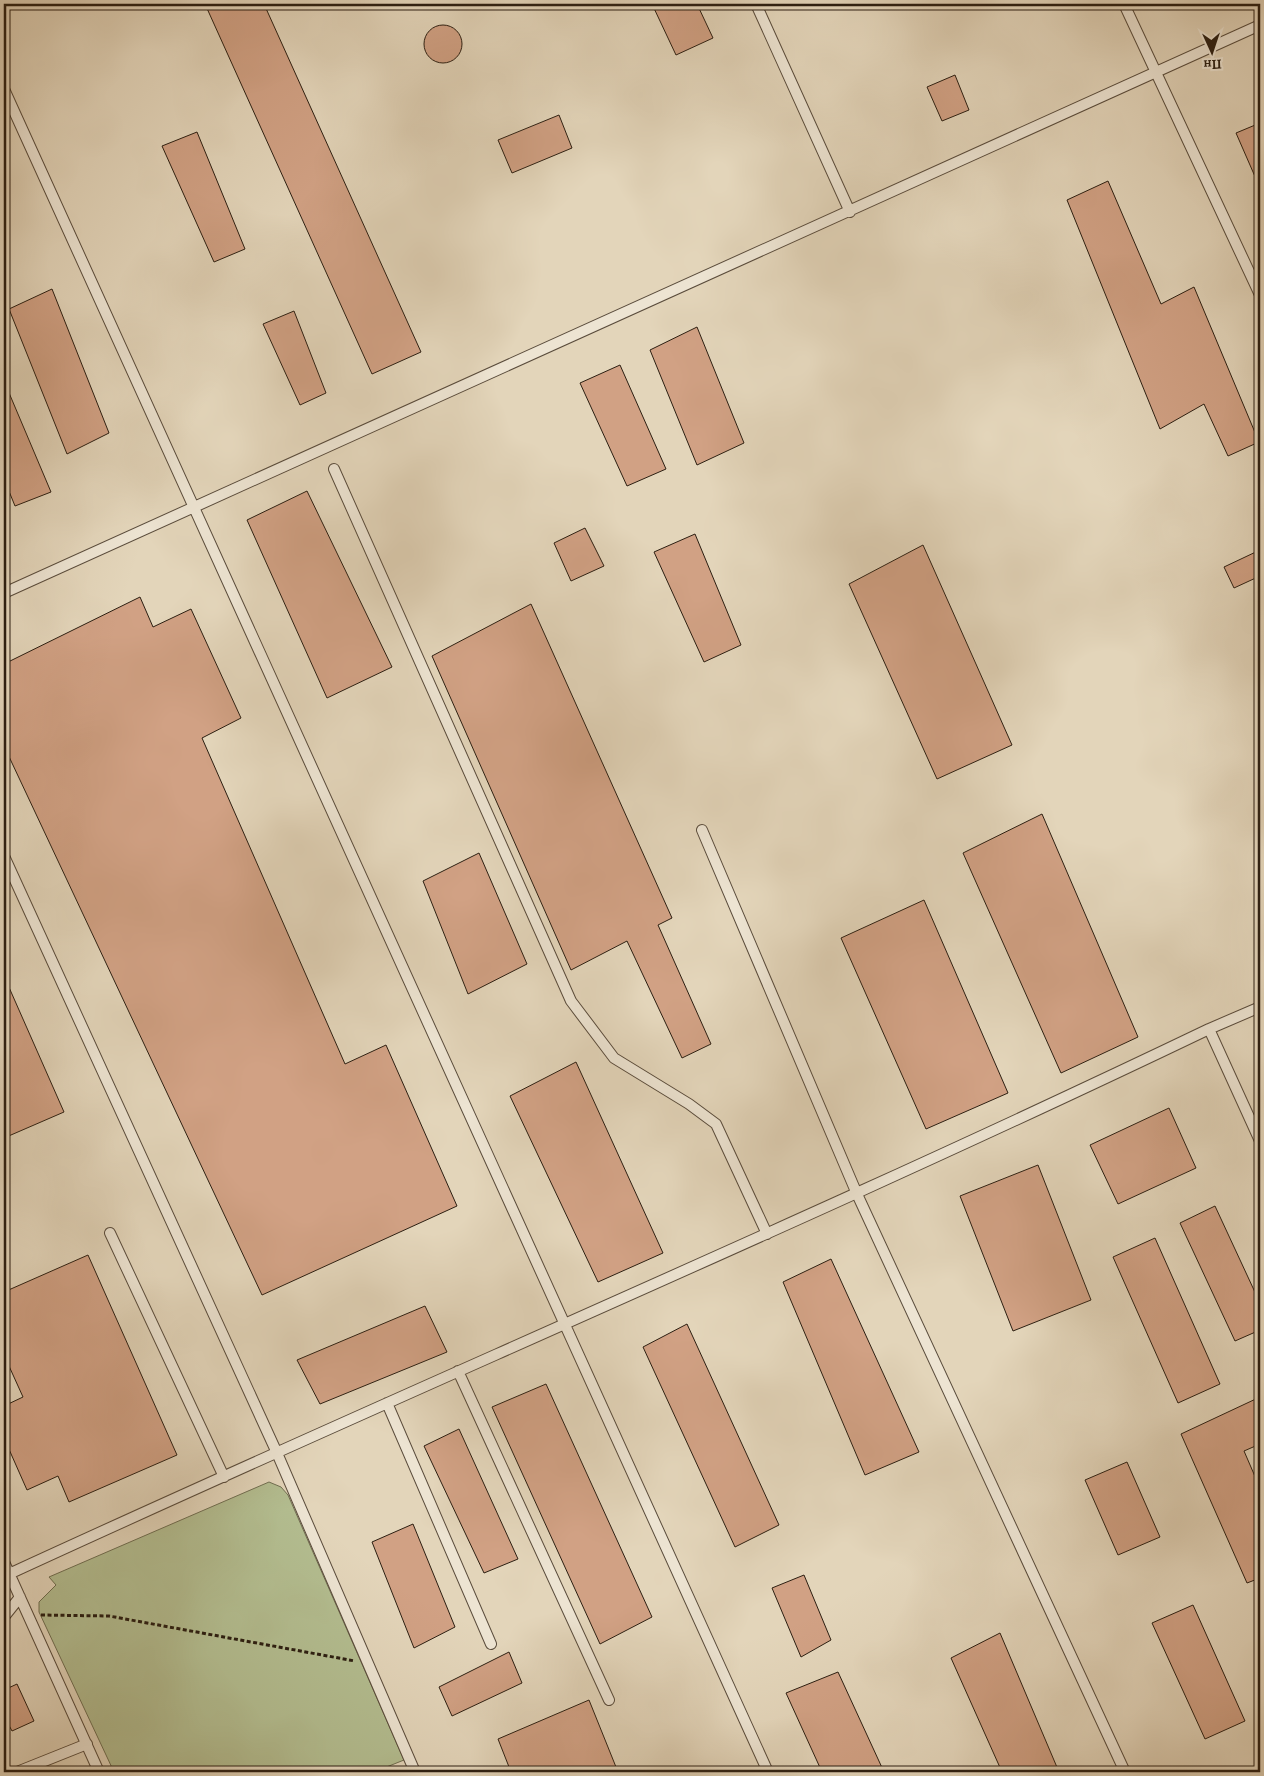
<svg xmlns="http://www.w3.org/2000/svg" width="1264" height="1776" font-family="Alegreya,serif">
<rect width="100%" height="100%" fill="#e3d5ba"/>
<filter id="stains"><feTurbulence type="fractalNoise" baseFrequency=".004" numOctaves="4"/><feColorMatrix values="0 0 0 0 .2 0 0 0 0 .09 0 0 0 0 .02 0 0 0 .5 -.17"/></filter>
<radialGradient id="worn" r=".72"><stop offset=".6" stop-color="#630" stop-opacity="0"/><stop offset="1" stop-color="#630" stop-opacity=".3"/></radialGradient>
<path fill="#b3bd90" stroke="#706e51" d="M269,1482L281,1487L288,1495L404,1760L374,1772H114L39,1612V1602L56,1585L49,1577Z"/>
<path fill="#d1a184" stroke="#2c1f12" d="M205,4H264L421,352L372,374Z
M652,4H697L713,38L676,55Z
M424 44a19 19 0 1 1 38 0a19 19 0 1 1-38 0Z
M955,75L969,110L942,121L927,87Z
M559,115L572,148L512,173L498,140Z
M1260,123V188L1236,133Z
M197,132L245,249L214,262L162,146Z
M1108,181L1161,304L1194,287L1259,442L1228,456L1204,404L1160,429L1067,200Z
M52,289L109,433L67,454L9,309Z
M294,311L326,393L300,405L263,324Z
M697,327L744,443L697,465L650,350Z
M620,365L666,469L627,486L580,383Z
M4,381L51,492L15,506L4,479Z
M307,491L392,667L327,698L247,520Z
M585,528L604,566L571,581L554,543Z
M695,534L741,645L704,662L654,552Z
M923,545L1012,745L937,779L849,584Z
M1260,550V576L1234,588L1224,567Z
M140,597L153,627L191,609L241,718L202,738L345,1064L386,1045L457,1206L262,1295L4,746V664Z
M531,604L672,918L658,925L711,1044L682,1058L627,941L571,970L432,656Z
M1042,814L1138,1037L1061,1073L963,853Z
M479,853L527,964L468,994L423,881Z
M924,900L1008,1093L926,1129L841,938Z
M4,976L64,1112L4,1138Z
M576,1062L663,1253L598,1282L510,1096Z
M1169,1108L1196,1168L1118,1204L1090,1145Z
M1038,1165L1091,1300L1013,1331L960,1196Z
M1215,1206L1260,1303V1330L1235,1341L1180,1223Z
M1155,1238L1220,1384L1178,1403L1113,1257Z
M88,1255L177,1455L69,1502L58,1476L27,1490L4,1438V1406L23,1397L4,1355V1292Z
M831,1259L919,1452L865,1475L783,1282Z
M425,1306L447,1352L320,1404L297,1360Z
M687,1324L779,1525L735,1547L643,1347Z
M546,1384L652,1617L600,1644L492,1407Z
M1260,1397V1444L1244,1451L1260,1488V1578L1247,1583L1181,1434Z
M459,1429L518,1559L484,1573L424,1446Z
M1127,1462L1160,1537L1118,1555L1085,1480Z
M413,1524L455,1627L414,1648L372,1542Z
M804,1575L831,1640L801,1657L772,1588Z
M1193,1605L1245,1721L1205,1739L1152,1623Z
M1000,1633L1059,1772H1002L951,1658Z
M509,1652L522,1683L452,1716L439,1687Z
M838,1672L884,1772H822L786,1693Z
M17,1684L34,1721L12,1731L4,1716V1690Z
M589,1700L618,1772H511L498,1739Z"/>
<g fill="none" stroke-linecap="round" stroke-linejoin="round">
<defs>
<path id="lane" d="M756,4L850,212
M1124,4L1260,295
M4,89L768,1772
M334,469L571,1001L614,1058L689,1104L716,1124L767,1234
M4,593L1260,25
M702,830L857,1194L1125,1772
M4,856L277,1453L415,1772
M1209,1029L1260,1007
M110,1233L224,1477
M458,1371L609,1700
M387,1403L491,1644
M4,1562L99,1772
M9,1574C408,1390 813,1219 1209,1029L1260,1141
M4,1617L20,1597
M17,1772L87,1744"/>
</defs>
<use href="#lane" stroke="#5a4c3c" stroke-width="12"/>
<path stroke="#2c1f12" stroke-width="3" stroke-dasharray="4 2.5" stroke-linecap="butt" d="M41,1615L109,1616L355,1661"/>
<use href="#lane" stroke="#ede4d2" stroke-width="10"/>
</g>
<rect width="1264" height="1776" fill="none" stroke="#e3d5ba" stroke-width="20"/>
<rect x="5" y="5" width="1254" height="1766" fill="none" stroke="#2c1f12" stroke-width="2.5"/>
<rect x="10" y="10" width="1244" height="1756" fill="none" stroke="#2c1f12"/>
<g transform="translate(1212 52) rotate(177)" stroke="#ede4d2" stroke-width="4" paint-order="stroke">
<path d="M0-4L9 19L0 12L-9 19Z" fill="#2c1f12"/>
<text y="-8" font-size="14" font-weight="bold" text-anchor="middle" fill="#2c1f12">Пн</text>
</g>
<rect width="100%" height="100%" filter="url(#stains)"/>
<rect width="100%" height="100%" fill="url(#worn)"/>
</svg>
